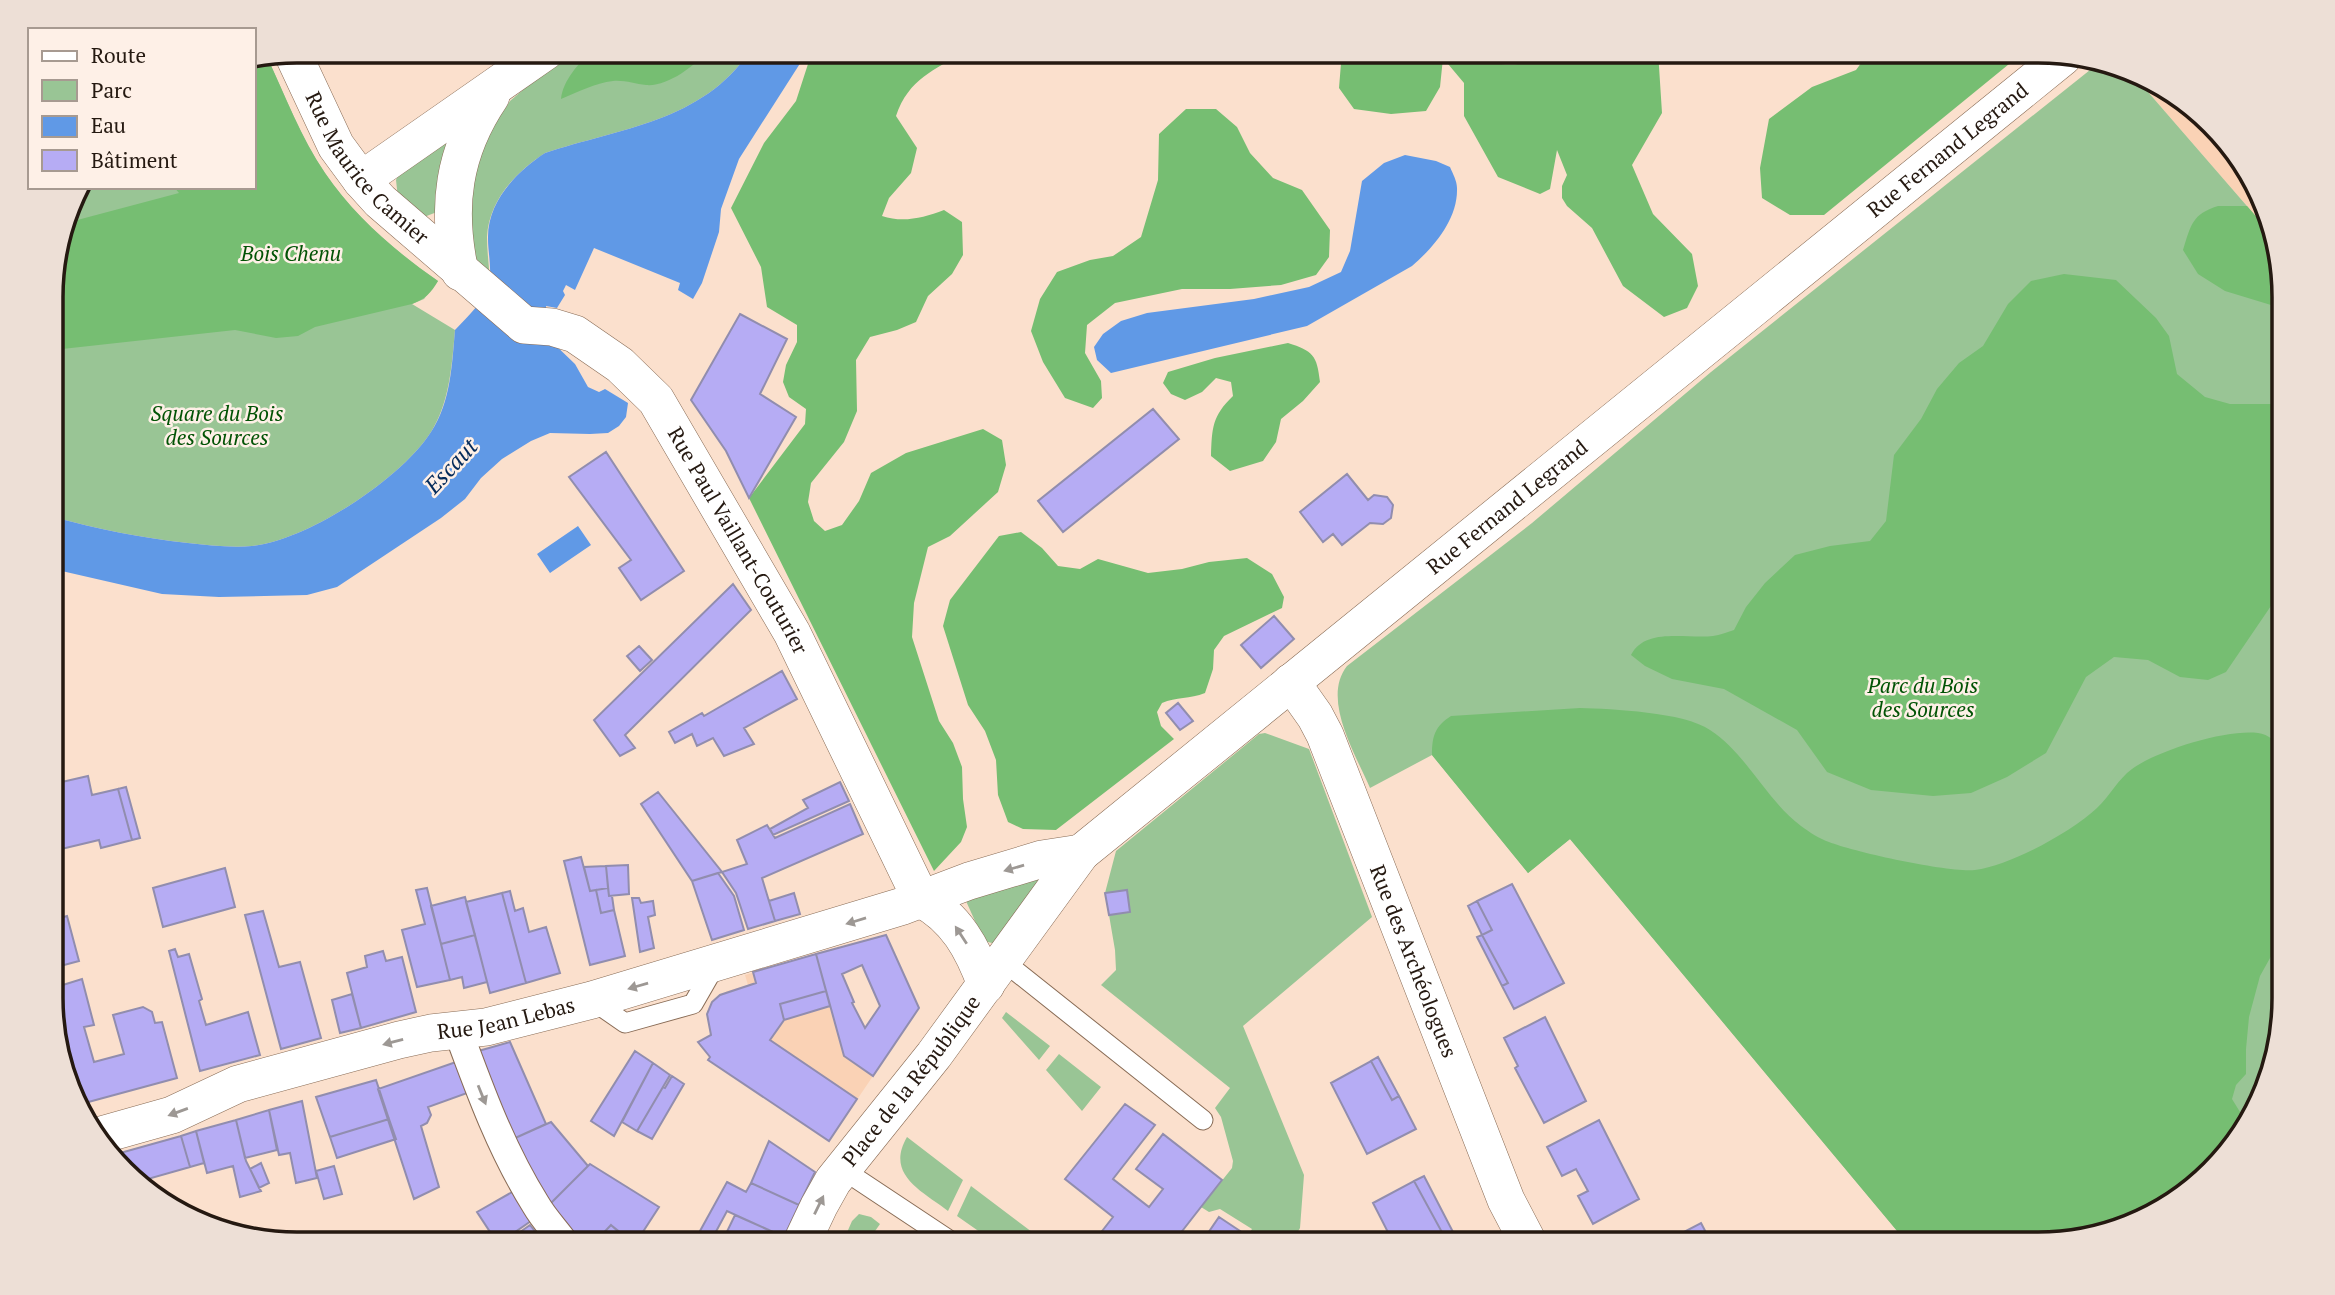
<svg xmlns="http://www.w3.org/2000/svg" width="2335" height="1295" font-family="'PT Serif',serif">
<rect width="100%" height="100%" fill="#fbe0cd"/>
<path fill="#fad2b5" d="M2135,77L2161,84L2243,160L2266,228Z
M816,954L844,1056L873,1076L829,1141L708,1060L710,1057L698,1042L711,1035L707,1014L712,1002L727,991L748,985L745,975Z"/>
<path fill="#99c595" d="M573,51H750C702,122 620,128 545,153C516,172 489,200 487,237C487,251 489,266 490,281L472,254L468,241L477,151L510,101L545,71Z
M267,57C285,95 301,138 325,173C354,216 396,252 438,281L424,299L412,304L455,330C452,363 450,402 431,432C401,479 308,540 252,546C231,548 208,545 188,543C142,538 98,529 53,517V265L77,187H254V59Z
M2095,66L2135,77L2266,228L2284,280V1014L2251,1121L2175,1203L2054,1244H1908L1570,839L1528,873L1432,755L1370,788C1356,755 1321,699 1347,666L1532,523L1711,372Z
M450,133L437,212L424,217L398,198L396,180L399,173Z
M1265,733L1309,749L1372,917L1243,1026L1304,1175L1300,1228L1291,1244H1242L1252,1229L1220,1209L1209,1212L1201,1207L1232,1168L1233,1161L1221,1117L1215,1108L1230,1088L1101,985L1116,970L1115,950L1109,915L1130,911L1127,890L1105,893L1116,851L1259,734Z
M1047,868L996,944L984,941L966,901Z
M1006,1012L1050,1046L1039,1060L1002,1018Z
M1059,1054L1101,1087L1082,1111L1046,1070Z
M907,1137L963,1180L948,1211C922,1191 885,1175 907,1137Z
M971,1186L1048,1244H997L957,1216Z
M859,1214L871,1217L880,1224L866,1244H842L852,1221Z"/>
<path fill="#76be72" d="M592,51H707C695,66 667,87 646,85C635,84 625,80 613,81C595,83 578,92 561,99C563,80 579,63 592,51Z
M817,51H965C934,71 909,78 896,116L917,148L911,173L889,198L882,216C903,223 923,218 944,210L962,222L963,255L952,274L928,296L916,322L897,330L870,337L856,360L857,411L844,442L811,483L808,502L814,521L825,531L842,525L859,501L871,473L906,453L983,429L1002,440L1006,465L998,492L950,536L928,547L914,603L912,637L939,721L953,743L962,767L963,799L967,827L961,842L934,871L749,498L805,424L806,409L789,397L783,382L786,365L797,342V325L767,307L761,267L731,208L764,143L796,101L808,64Z
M1342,51H1496L1501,64C1519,65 1537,64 1550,51H1658L1662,113L1632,165L1653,214L1692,254L1698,286L1687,308L1664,317L1623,286L1592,228L1567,206L1562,198V186L1567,175L1557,150L1550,189L1540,194L1498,177L1464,116V83L1443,58L1440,87L1426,111L1391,114L1354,109L1339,88Z
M1870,51H2025L1824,215H1790L1762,198L1760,168L1769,119L1812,87L1856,70Z
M267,57C285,95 301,138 325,173C354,216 396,252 438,281C431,293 425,299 412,304L315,327L298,336L276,338L235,330L53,350V265L66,223L179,193L174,187H254V59Z
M1186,109H1216L1237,127L1250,153L1273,178L1302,190L1330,230L1329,257L1316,275L1281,285L1230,289H1182L1115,303L1087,325L1085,353L1101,381L1102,398L1093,408L1065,398L1043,362L1031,331L1040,299L1057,272L1090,260L1113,256L1141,237L1158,180L1159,134Z
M2218,206H2247L2266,228L2284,280V298L2271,305L2225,291L2198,274L2183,250C2191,225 2192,214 2218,206Z
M2064,274L2116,280L2156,318L2169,336L2177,374L2205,397L2230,404H2284V592L2275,600L2226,672L2208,680L2180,677L2148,660L2114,657L2086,677L2046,753L2007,777L1971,793L1933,796L1871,790L1827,772L1797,730L1724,689L1672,679L1645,666L1631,655C1645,627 1686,639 1713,636C1720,635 1727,632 1734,630L1746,607L1765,583L1795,555L1830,546L1870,541L1886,521L1894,455L1921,419L1937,389L1959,363L1983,346L2008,304L2031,281Z
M1288,343C1313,351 1317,355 1320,382L1303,401L1281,419L1276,442L1263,461L1230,471L1211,456C1212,428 1212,416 1233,396L1231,382L1216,378L1202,392L1185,400L1171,394L1163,383L1168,372L1215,358Z
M1021,532L1042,548L1058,566L1080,569L1098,559L1148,573L1182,569L1209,562L1247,558L1272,574L1284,597L1282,608L1224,636L1214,650L1213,669L1205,693C1190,699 1176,697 1162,703L1157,712L1161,726L1174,739L1056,830L1023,829L1008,822L998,795L996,760L985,731L968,705L943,626L950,600L999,536Z
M1580,708C1612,709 1684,712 1710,730C1747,754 1766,800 1801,826C1809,832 1820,839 1829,842C1854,852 1950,873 1975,870C2011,865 2070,833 2097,808C2110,796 2118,779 2132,769C2158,750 2227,729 2258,733C2268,734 2278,743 2284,751V933L2260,976L2249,1017L2246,1049V1074L2236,1085L2232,1099L2248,1125L2175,1203L2054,1244H1908L1570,839L1528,873L1432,755C1432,736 1435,726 1451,716Z"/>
<path fill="#6099e6" d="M750,51H808L739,159L721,209L719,232L702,283L693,299L678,290L680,283L594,248L575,290L566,285L563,291L565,295L557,308L546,306L549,339L575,364L588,387L599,392L605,389L628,403L626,417L619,426L608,433L590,434L550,433L531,441L502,459L481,478L465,499L441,518L337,587L307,595L219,597L162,594L53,569V517C98,529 142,538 188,543C208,545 231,548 252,546C308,540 401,479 431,432C451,402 452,363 455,330C469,315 484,302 489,282C492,270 488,252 488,239C487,202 516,172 545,153C620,128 702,122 750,51Z
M1405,155L1436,161L1450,167C1453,174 1457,181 1457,188C1458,219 1434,247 1412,266L1307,326L1111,373L1097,360L1094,347L1103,334L1121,321L1147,313L1254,299L1309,287L1341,272L1350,251L1362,181L1384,163Z
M578,526L591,545L550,573L537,554Z"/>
<path fill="#b6acf4" stroke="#918dae" stroke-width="2" fill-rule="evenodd" d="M740,314L787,339L760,394L796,417L749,498L726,451L691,400Z
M1153,409L1179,439L1063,532L1038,501Z
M606,452L684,571L641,600L619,568L631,560L569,477Z
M1347,474L1368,500L1374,495L1387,497L1393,505L1391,518L1383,524L1370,523L1342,545L1333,534L1323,542L1300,512Z
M733,584L751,610L625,735L635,748L620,756L594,720Z
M1274,616L1294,639L1261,668L1241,645Z
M639,646L652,660L640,671L627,656Z
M782,671L797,699L744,728L754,744L724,756L713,738L697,746L692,734L675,743L669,732L702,713L704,716Z
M1178,703L1193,721L1180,730L1166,713Z
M88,776L92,795L118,789L132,840L101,848L99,840L53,851V784Z
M840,782L849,801L773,835L770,829L808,808L803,800Z
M126,787L140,838L132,840L118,789Z
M658,792L722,872L692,881L641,804Z
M850,804L863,834L762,878L775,921L748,929L736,893L722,872L747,864L737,840L767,825L775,838Z
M581,857L590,891L596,890L601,913L614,910L625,956L590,965L564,861Z
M628,865L629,894L609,896L606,866Z
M606,866L608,888L590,891L584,867Z
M225,868L235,907L163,927L153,888Z
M718,873L734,896L744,930L712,940L692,881Z
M1512,884L1564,983L1514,1009L1502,986L1508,983L1482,935L1492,930L1477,901Z
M427,888L450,980L417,987L402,930L425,924L416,890Z
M608,888L609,896H612L614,910L601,913L596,890Z
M1127,890L1130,912L1109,915L1105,893Z
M510,891L515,911L523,908L529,932L546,927L560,973L526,983L502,893Z
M502,893L526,983L490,993L466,902Z
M794,893L800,914L775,921L769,901Z
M465,897L475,935L441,944L431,906Z
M632,898H639L641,903L653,901L655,915L648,917L654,948L640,952Z
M1477,901L1492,930L1482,935L1468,906Z
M263,911L279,967L300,962L321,1038L281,1049L245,915Z
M67,916L79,961L53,968V920Z
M475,935L487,982L464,988L462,977L450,980L441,944Z
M886,935L919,1008L873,1076L844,1056L816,954ZM862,965L880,1006L865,1028L852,1003L854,1002L842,974Z
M1482,935L1508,983L1502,986L1477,937Z
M175,949L178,957L189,954L202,999L199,1001L206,1025L248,1012L260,1055L200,1071L169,951Z
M383,951L386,961L402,957L416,1012L361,1028L347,973L367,967L365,956Z
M816,954L826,991L780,1004L784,1020L770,1040L857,1099L829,1141L708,1060L710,1057L698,1042L711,1035L707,1014L712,1002L720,995L756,983L753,972Z
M82,979L94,1025L84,1027L94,1062L124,1054L113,1015L143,1007L152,1012L155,1023L162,1022L177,1078L81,1104L53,998V988Z
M826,991L830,1006L784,1020L780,1004Z
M352,994L361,1028L340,1033L332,1000Z
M53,998L61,1035L77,1094L53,1030Z
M1545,1017L1586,1101L1544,1123L1515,1068L1518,1066L1504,1038Z
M510,1042L546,1124L513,1139L475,1052Z
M635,1051L653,1063L614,1136L591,1121Z
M1378,1057L1399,1096L1392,1100L1371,1061Z
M1371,1061L1392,1100L1399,1096L1416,1129L1367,1154L1331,1083Z
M456,1062L470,1092L428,1107L431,1115L427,1123L421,1126L439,1187L414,1199L378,1089Z
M653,1063L670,1075L637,1131L622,1122Z
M672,1076L684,1084L652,1139L637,1131L663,1087L665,1088Z
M376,1080L389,1119L330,1137L316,1097Z
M302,1101L317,1178L296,1183L290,1153L279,1155L269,1110Z
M1125,1104L1155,1125L1113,1179L1149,1207L1163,1189L1136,1169L1163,1134L1222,1180L1172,1244H1092L1113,1217L1065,1179Z
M269,1110L277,1150L245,1158L236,1120Z
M389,1119L396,1139L337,1158L330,1137Z
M236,1120L246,1161L261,1191L240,1197L233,1166L207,1173L196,1131Z
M1599,1120L1639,1199L1593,1224L1578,1196L1588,1191L1576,1169L1562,1176L1547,1147Z
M551,1122L588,1166L549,1205L513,1139Z
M196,1131L204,1163L190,1167L181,1136Z
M181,1136L190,1167L141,1181L113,1155Z
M769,1141L815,1172L799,1205L751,1183Z
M261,1163L269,1183L259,1188L250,1169Z
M590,1164L659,1207L635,1244L611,1225L593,1244H580L549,1205Z
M334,1166L342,1194L324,1199L316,1171Z
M1424,1176L1453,1232L1444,1236L1414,1181Z
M1414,1181L1444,1236L1453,1232L1459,1244H1394L1373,1203Z
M727,1182L746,1192L751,1183L799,1205L784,1237L727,1211L712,1239L700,1231Z
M514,1191L531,1221L498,1244L477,1212Z
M735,1215L784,1237L781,1244H721Z
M1219,1217L1240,1231L1231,1244H1218L1206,1236Z
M1701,1223L1712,1244H1661Z
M530,1225L545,1244H503Z
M611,1225L632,1244H593Z"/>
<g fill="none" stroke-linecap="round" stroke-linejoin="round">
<defs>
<path id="service" d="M1002,960L1203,1120
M592,1000L625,1023L693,1004L716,964
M842,1169L955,1244"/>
<path id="pedestrian" d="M458,1031C480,1091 502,1151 536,1205C544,1219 556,1231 565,1244"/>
<g id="minor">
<path id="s1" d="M292,52L336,146L361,180L380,201L524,325L552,327L575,334L620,365L656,400L792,633L921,899"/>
<path d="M361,180L546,51"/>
<path d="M460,272C446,207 453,152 491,96"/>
<path id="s2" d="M1291,682L1315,716L1325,735L1506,1200L1529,1244"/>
<path d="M921,899C956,917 973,949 986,985"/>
<path id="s3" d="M94,1137L172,1115L238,1084L399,1040L431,1033L486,1027L592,1000L903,906L969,881L1042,859L1081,853"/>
<path id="s4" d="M801,1244L819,1206L833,1181L934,1055L1081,853L2063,57"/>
</g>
</defs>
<use href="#service" stroke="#886b55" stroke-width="21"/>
<use href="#pedestrian" stroke="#886b55" stroke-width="30"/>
<use href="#minor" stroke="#886b55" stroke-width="38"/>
<use href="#service" stroke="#fff" stroke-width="19"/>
<use href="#pedestrian" stroke="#fff" stroke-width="28"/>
<use href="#minor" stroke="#fff" stroke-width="37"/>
</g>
<defs><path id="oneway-solid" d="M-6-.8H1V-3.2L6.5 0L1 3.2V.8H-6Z" transform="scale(1.75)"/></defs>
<g fill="#9d9894">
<use href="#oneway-solid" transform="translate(1014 868) rotate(164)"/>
<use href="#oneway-solid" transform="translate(856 921) rotate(163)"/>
<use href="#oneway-solid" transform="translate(961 935) rotate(-123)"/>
<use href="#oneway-solid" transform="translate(638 986) rotate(164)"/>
<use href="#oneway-solid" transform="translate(393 1042) rotate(165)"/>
<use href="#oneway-solid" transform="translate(482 1095) rotate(68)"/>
<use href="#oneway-solid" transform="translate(178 1112) rotate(160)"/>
<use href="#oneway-solid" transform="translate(819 1205) rotate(-64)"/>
</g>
<g text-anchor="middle" stroke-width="5" stroke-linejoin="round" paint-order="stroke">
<g font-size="21" fill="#251911" stroke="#fef0e7">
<text dy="7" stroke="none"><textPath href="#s4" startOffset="1598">Rue Fernand Legrand</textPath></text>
<text dy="7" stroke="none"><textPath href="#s1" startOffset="140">Rue Maurice Camier</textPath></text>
<text dy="7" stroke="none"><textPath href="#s4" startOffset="1031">Rue Fernand Legrand</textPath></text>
<text dy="7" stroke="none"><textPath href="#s1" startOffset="684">Rue Paul Vaillant-Couturier</textPath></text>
<text dy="7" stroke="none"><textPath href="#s2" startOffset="306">Rue des Archéologues</textPath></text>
<text dy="7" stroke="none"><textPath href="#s3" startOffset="430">Rue Jean Lebas</textPath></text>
<text dy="7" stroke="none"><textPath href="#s4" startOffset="198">Place de la République</textPath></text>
</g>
<g font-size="21" font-style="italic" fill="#025305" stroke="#fef0e7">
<text x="291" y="261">Bois Chenu</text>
<text x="217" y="421">Square du Bois<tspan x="217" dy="24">des Sources</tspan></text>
<text x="1923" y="693">Parc du Bois<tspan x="1923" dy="24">des Sources</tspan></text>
</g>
<g font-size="23" font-style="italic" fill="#042b5b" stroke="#fef0e7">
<text transform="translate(451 466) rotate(-47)" y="8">Escaut</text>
</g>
</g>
<path d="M0 0H2335V1295H0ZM297 63H2038A234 234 0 0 1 2272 297V998A234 234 0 0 1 2038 1232H297A234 234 0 0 1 63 998V297A234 234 0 0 1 297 63Z" fill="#eddfd6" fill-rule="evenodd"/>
<path fill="none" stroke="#251911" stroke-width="3.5" d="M297 63H2038A234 234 0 0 1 2272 297V998A234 234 0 0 1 2038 1232H297A234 234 0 0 1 63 998V297A234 234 0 0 1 297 63Z"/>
<rect x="28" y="28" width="228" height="161" fill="#fef0e7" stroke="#a79a91" stroke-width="2"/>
<rect x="42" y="51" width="35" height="10" fill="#ffffff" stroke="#a79a91" stroke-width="2"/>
<text x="91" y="63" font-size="21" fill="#251911">Route</text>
<rect x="42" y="80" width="35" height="21" fill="#99c595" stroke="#a79a91" stroke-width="2"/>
<text x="91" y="98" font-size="21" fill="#251911">Parc</text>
<rect x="42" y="116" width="35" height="21" fill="#6099e6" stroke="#a79a91" stroke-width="2"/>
<text x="91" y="133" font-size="21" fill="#251911">Eau</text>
<rect x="42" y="150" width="35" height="21" fill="#b6acf4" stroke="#a79a91" stroke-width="2"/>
<text x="91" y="168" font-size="21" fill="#251911">Bâtiment</text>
</svg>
